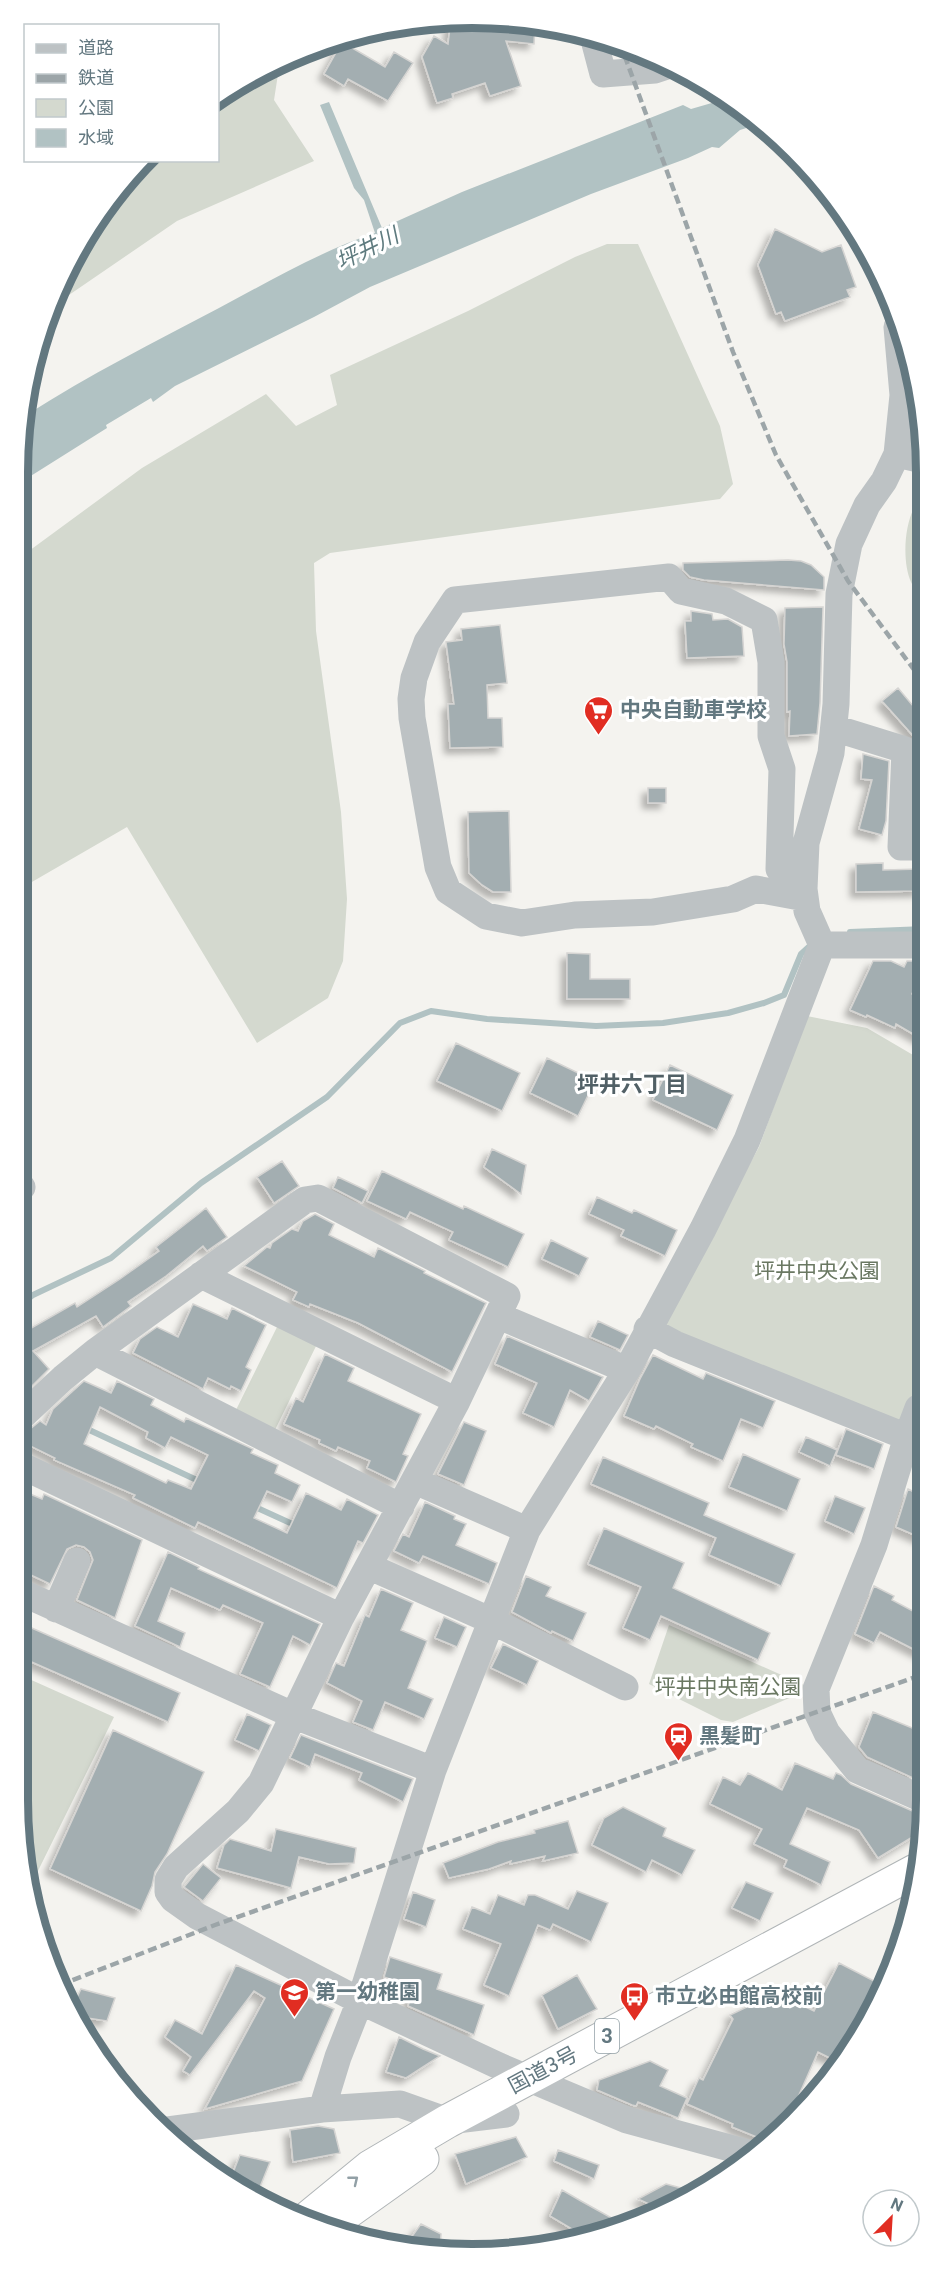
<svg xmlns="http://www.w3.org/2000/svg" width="945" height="2272" font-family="Roboto,'Noto Sans JP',sans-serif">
<defs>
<filter id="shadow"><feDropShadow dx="-5.5" dy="5.5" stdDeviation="3" flood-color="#0004"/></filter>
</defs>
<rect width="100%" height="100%" fill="#f4f3ef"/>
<path fill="#d4d9cf" d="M280,61L274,100L314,161L177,221L50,308L79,245L131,173L144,161L218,160V98Z
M607,244H638L720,426L733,484L720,499L330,553L314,563L316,631L341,812L347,899L343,961L328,998L257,1043L127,827L18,890V559L142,468L266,394L296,426L337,405L330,375L468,311L575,257Z
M923,496L924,602C919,596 914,589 911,582C901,560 904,512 923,496Z
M807,1016L867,1028L925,1062L926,1395L907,1428L662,1325L759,1147Z
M280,1321L319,1340L273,1434L234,1414Z
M669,1625L804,1685L801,1693L733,1722L721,1720L649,1684Z
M18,1674L114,1717L32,1883L18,1799Z"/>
<path fill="#b1c2c3" d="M729,98L759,124L740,130L719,148L712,147L688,158L591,194L370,287L314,317L175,386L153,402L151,398L106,425L107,428L18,484V472L28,414C89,375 154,342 219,308C270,281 321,251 375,233L364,200L354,188L320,105L329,102L382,228L462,192L683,105L691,109Z"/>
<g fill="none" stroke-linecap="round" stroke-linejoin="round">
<path stroke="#b1c2c3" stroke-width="6" d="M850,932L925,929
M18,1307L33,1295L111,1258L201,1183L327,1097L400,1023L431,1011L487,1019L596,1026L663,1023L728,1013L764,1003L784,995L801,954L812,944
M85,1428L201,1482
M253,1506L299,1527"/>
</g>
<path fill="#a3aeb1" stroke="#d5d4d2" stroke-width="1.5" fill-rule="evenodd" filter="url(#shadow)" d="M451,19L535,23L534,44L506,41L521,86L490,96L485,83L452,94L453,98L437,103L422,57L434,36L448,44Z
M342,42L385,67L394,52L413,63L388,101L348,79L344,86L324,74Z
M775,229L822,252L841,245L856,287L847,290L850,297L785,321L781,312L776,314L758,265Z
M788,560L801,561L811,565L824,577V590L704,580L690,577L683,570V563Z
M823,607L820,703L817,734L789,736L790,711L787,712V662L784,644L785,608Z
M691,611L712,614L713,620L728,619L742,627L744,656L687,658L685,621H691Z
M500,625L507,683L487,685L488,718H502L503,747L450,748L448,704H454L446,642L462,640L461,629Z
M898,688L924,719V751L916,739L882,701Z
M863,754L889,761L886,821L882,835L859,829L872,780L861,779Z
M920,759L924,760V820H918Z
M648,788H666V803H648Z
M509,811L511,892H493L482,885L469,873L468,812Z
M883,863V870L920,869V891L856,892V864Z
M567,953L590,954V979H630V999H567Z
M873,961H891L904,967L907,961H919L925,964L912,994L925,1001V1041L896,1024L895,1028L867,1015L866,1017L850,1010Z
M456,1043L520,1073L502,1111L437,1081Z
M547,1058L595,1081L578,1116L530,1093Z
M670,1065L733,1095L717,1130L653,1100Z
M492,1149L526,1165L521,1194L484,1167Z
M282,1161L299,1186L274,1203L257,1177Z
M382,1171L463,1209L464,1206L524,1234L508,1267L449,1240L453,1232L410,1212L406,1219L367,1201Z
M338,1177L368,1191L362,1203L333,1188Z
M597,1197L632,1213L634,1210L677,1230L665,1256L621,1236L624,1230L589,1214Z
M206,1208L227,1237L207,1251L203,1246L166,1276L128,1302L131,1306L103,1327L96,1316L33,1351L49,1369L30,1388L18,1375V1334L21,1338L27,1333L26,1331L75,1303L77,1307L120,1279L159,1251L156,1247Z
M315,1214L334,1224L329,1235L374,1257L378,1248L425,1271L424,1273L486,1303L452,1372L358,1323L310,1304L309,1307L293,1300L297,1292L244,1266L267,1247L270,1248L272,1243L292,1229L298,1231L303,1221Z
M551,1240L588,1258L579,1276L542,1259Z
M193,1304L227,1319L232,1308L266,1325L246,1367L251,1370L241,1391L231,1386L230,1389L208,1378L203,1389L133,1353L140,1339L157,1327L178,1337Z
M598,1321L628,1335L620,1350L590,1337Z
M507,1336L603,1377L589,1401L570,1390L554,1427L523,1413L537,1383L495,1364Z
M325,1354L354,1368L348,1381L421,1414L403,1454L408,1456L396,1482L367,1468L370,1461L338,1447L336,1451L319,1443L320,1440L284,1424L296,1398L303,1402Z
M653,1355L703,1379L706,1373L775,1401L763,1428L741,1419L723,1461L691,1447L693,1444L656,1426L654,1429L624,1416L640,1379Z
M84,1381L111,1393L117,1381L154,1399L151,1405L184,1422L186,1418L253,1449L251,1453L278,1465L275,1473L300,1485L292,1502L267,1491L254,1518L287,1533L306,1493L341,1510L347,1499L378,1515L363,1543L358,1541L337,1588L198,1522L195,1528L133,1498L135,1495L54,1460L55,1458L20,1441L24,1434L40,1421L46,1425L53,1409ZM100,1407L148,1432L146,1438L165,1448L171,1437L208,1455L191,1489L168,1480L166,1483L84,1444Z
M464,1422L486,1431L464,1485L438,1474Z
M846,1429L883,1444L874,1469L836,1455Z
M926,1431V1464L917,1459Z
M806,1437L837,1450L830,1466L799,1452Z
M743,1454L800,1479L787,1511L729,1487Z
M603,1457L709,1503L704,1515L795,1554L781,1586L709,1555L716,1538L591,1484Z
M18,1489L42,1499L44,1494L142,1540L115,1618L77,1600L93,1560L90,1552L84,1547L76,1545L67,1549L50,1584L18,1569Z
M908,1489L926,1498V1540L896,1527Z
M835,1496L865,1508L854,1534L825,1521Z
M425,1502L455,1516L454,1519L466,1524L456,1545L497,1563L489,1584L423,1556L419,1563L394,1551L403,1534L409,1537Z
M604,1528L684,1563L673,1588L770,1633L758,1660L661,1616L650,1640L623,1628L641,1587L588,1564Z
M168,1552L199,1567L198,1569L320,1624L310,1645L293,1636L270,1687L240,1674L263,1623L223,1605L220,1610L171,1588L158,1621L185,1633L180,1647L135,1626Z
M526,1576L551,1587L546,1596L586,1613L573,1641L552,1631L551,1633L512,1612Z
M874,1586L894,1596L892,1600L926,1618L927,1656L880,1632L874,1643L855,1634Z
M381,1589L413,1603L401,1630L427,1641L408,1688L433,1699L424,1719L385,1702L373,1730L353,1722L362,1701L327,1683L336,1663L344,1666L365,1615L369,1617Z
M444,1617L466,1627L457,1647L435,1638Z
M18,1622L180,1693L168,1722L18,1656Z
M503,1644L538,1661L527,1685L491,1668Z
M873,1712L927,1734V1744L913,1778L867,1757L859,1747Z
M247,1714L271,1725L259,1751L235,1740Z
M113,1730L204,1772L167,1854L155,1872L152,1886L141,1911L50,1869Z
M301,1735L413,1779L403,1802L359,1780L362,1773L315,1754L310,1767L290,1758Z
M795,1763L833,1779L836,1773L841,1775L851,1784L924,1816L919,1833L878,1858L859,1830L807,1808L790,1844L830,1862L821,1885L784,1867L787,1860L754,1844L762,1829L710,1804L723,1777L740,1785L748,1773L782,1790Z
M623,1807L666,1828L663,1836L695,1850L682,1875L652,1860L646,1872L592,1845L604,1818Z
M568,1821L578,1853L543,1861L545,1856L510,1864L511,1861L489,1869L449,1878L443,1863L498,1842L535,1833L534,1830Z
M276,1829L356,1848L354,1863L329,1864L299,1857L291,1888L217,1868L224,1845L230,1839L271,1851Z
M203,1864L221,1878L203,1901L184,1887Z
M746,1882L773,1893L760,1921L732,1908Z
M577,1891L608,1903L591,1942L553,1924L550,1930L538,1925L509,1996L484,1985L501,1944L463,1929L472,1907L490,1914L498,1895L524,1905L528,1895H535L568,1909Z
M413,1892L435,1900L426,1927L404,1919Z
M390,1957L442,1974L437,1989L484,2005L474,2035L408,2006L411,1997L401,1993L404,1984L384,1977Z
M839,1963L878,1983L853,2031L861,2034L840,2063L818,2052L787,2122L764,2140L732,2127L733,2124L687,2104L699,2078L703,2080L733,2019L730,2015L776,1993L814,2011Z
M236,1965L334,2009L302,2081L205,2109L265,1998L254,1991L190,2075L183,2071L191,2057L165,2037L175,2020L202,2034Z
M577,1975L597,2009L558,2029L542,1995Z
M81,1989L115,1998L107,2021L74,2016L71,2010Z
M399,2037L423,2049L440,2056L406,2078L386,2072Z
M650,2061L668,2070L660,2086L687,2098L678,2118L638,2102L636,2106L632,2105L597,2090L599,2080Z
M318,2126L334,2129L340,2153L293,2162L290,2130Z
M516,2137L527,2157L466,2184L455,2154Z
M558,2150L599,2165L594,2179L554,2161Z
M240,2155L270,2162L256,2197L245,2193L230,2180Z
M666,2184L700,2193L662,2210L638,2199Z
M562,2190L581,2201L626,2226L578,2239L577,2232L550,2216Z
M421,2224L441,2234L440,2247L405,2246Z"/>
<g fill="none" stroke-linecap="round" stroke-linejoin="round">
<defs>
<path id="highway" d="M342,2216L422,2159
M309,2217L370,2167L448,2121L915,1871"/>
</defs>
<use href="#highway" stroke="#b0b5b7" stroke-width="35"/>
<path stroke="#bdc2c4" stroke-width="27" d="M593,36L603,74L655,70L667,66
M897,454L923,460
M669,577L681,591L726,601L764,620L771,662V736L782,769L779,869L805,898L756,889L733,899L653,912L575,915L522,923L486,916L448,891L438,867L412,718L411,699L414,678L427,642L455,600Z
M834,728L905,750L901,847H924
M822,945H925
M18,1190L22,1187
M201,1275L457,1401
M499,1316L627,1370
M647,1329L675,1344L907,1437L874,1545L816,1689L817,1712L827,1733L857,1770L927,1801
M95,1352L401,1507
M18,1420L63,1378L95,1352L305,1200L318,1198L507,1296L457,1401L341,1617L261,1783L238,1811L176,1867L168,1880V1892L173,1899L197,1916L360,2001L499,2066L627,2120L748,2153
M907,1437L918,1408L926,1412
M18,1464L341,1617
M415,1481L527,1530
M370,1567L492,1621L625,1687
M18,1591L295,1716L433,1770
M56,1609L77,1561
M322,2109L338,2057L360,2001L433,1770L527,1530L627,1370L703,1229L747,1140L822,945L807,911L804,889L806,843L831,753L836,704L839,594L849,544L867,505L884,481L897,454L903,395L897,327
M168,2130L322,2109L400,2104L448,2121L506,2114"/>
<use href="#highway" stroke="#fff" stroke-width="33"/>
<path stroke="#9ca5a8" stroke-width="4.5" stroke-dasharray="9 4.5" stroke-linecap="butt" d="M620,43L733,352L776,455L848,581L924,683
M60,1985L215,1925L927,1673"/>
</g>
<defs><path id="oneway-chevron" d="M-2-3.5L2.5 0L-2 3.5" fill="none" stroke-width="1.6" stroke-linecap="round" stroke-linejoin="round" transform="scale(1.5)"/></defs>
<use stroke="#92a0a6" href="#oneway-chevron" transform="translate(354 2180) rotate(-39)"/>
<defs>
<symbol id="supermarket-pin" viewBox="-11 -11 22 30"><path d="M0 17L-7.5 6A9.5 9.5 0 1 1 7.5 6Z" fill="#e12d22" stroke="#fff"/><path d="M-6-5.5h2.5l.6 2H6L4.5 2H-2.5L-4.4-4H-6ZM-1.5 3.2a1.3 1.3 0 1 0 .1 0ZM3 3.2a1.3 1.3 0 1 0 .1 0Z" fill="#fff"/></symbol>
<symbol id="station-pin" viewBox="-11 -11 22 30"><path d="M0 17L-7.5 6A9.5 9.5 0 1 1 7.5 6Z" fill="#e12d22" stroke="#fff"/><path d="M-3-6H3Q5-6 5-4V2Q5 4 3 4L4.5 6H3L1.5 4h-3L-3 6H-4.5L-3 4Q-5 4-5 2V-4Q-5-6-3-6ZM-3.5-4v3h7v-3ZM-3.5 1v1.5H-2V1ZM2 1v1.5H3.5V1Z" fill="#fff"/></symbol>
<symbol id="school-pin" viewBox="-11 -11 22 30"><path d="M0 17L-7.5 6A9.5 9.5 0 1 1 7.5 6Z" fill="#e12d22" stroke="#fff"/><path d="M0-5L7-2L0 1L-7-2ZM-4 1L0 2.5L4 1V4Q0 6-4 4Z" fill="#fff"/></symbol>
<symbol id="bus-pin" viewBox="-11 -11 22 30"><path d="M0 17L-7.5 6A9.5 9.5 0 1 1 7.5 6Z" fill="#e12d22" stroke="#fff"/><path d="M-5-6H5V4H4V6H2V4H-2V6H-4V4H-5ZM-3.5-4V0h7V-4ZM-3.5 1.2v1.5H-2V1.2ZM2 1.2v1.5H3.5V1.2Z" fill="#fff"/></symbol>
</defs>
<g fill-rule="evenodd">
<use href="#supermarket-pin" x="582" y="694" width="33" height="45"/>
<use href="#station-pin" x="662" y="1720" width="33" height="45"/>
<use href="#school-pin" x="278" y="1976" width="33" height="45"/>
<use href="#bus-pin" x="618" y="1980" width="33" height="45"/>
</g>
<g text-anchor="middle" stroke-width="6" stroke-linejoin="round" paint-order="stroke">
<rect fill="#fff" stroke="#92a0a6" stroke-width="1.5" x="595" y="2019" width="24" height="34" rx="4.5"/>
<g font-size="20" font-weight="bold" fill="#637880">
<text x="607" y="2043">3</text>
</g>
<g font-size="21" font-weight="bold" fill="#637880" stroke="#fff" text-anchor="start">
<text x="620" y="717">中央自動車学校</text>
<text x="699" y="1743">黒髪町</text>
<text x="315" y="1999">第一幼稚園</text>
<text x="655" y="2003">市立必由館高校前</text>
</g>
<g font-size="21" fill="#6a7862" stroke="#fff">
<text x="817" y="1278">坪井中央公園</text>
<text x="728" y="1694">坪井中央南公園</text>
</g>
<g font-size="21" fill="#637880" stroke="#fff">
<text transform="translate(543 2070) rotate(-28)" y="7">国道3号</text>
</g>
<g font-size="22" font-style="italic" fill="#5f7b7f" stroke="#fff">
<text transform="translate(367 248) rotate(-26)" y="8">坪井川</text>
</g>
<g font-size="22" font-weight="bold" fill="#516066" stroke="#fff">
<text x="632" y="1092">坪井六丁目</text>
</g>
</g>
<path d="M0 0H945V2272H0ZM472 28H472A444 444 0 0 1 916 472V1800A444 444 0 0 1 472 2244H472A444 444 0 0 1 28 1800V472A444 444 0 0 1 472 28Z" fill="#fff" fill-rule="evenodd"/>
<path fill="none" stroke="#637880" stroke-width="8" d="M472 28H472A444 444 0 0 1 916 472V1800A444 444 0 0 1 472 2244H472A444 444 0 0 1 28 1800V472A444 444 0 0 1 472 28Z"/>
<rect x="24" y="24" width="195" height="138" fill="#ffffff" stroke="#c1c9cc" stroke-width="1.5"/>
<rect x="36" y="44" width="30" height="9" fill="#bdc2c4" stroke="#c1c9cc" stroke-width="1.5"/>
<text x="78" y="54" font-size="18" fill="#637880">道路</text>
<rect x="36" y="74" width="30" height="9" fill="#9ca5a8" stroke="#c1c9cc" stroke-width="1.5"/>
<text x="78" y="84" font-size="18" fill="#637880">鉄道</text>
<rect x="36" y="99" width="30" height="18" fill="#d4d9cf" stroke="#c1c9cc" stroke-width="1.5"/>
<text x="78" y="114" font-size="18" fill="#637880">公園</text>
<rect x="36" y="129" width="30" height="18" fill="#b1c2c3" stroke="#c1c9cc" stroke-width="1.5"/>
<text x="78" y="144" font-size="18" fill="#637880">水域</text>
<g transform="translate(891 2218) rotate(24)"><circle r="28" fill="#ffffff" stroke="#c1c9cc" stroke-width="1.5"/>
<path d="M0-4.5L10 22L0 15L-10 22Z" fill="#e12d22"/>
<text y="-9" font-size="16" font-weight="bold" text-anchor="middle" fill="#637880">N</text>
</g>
</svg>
